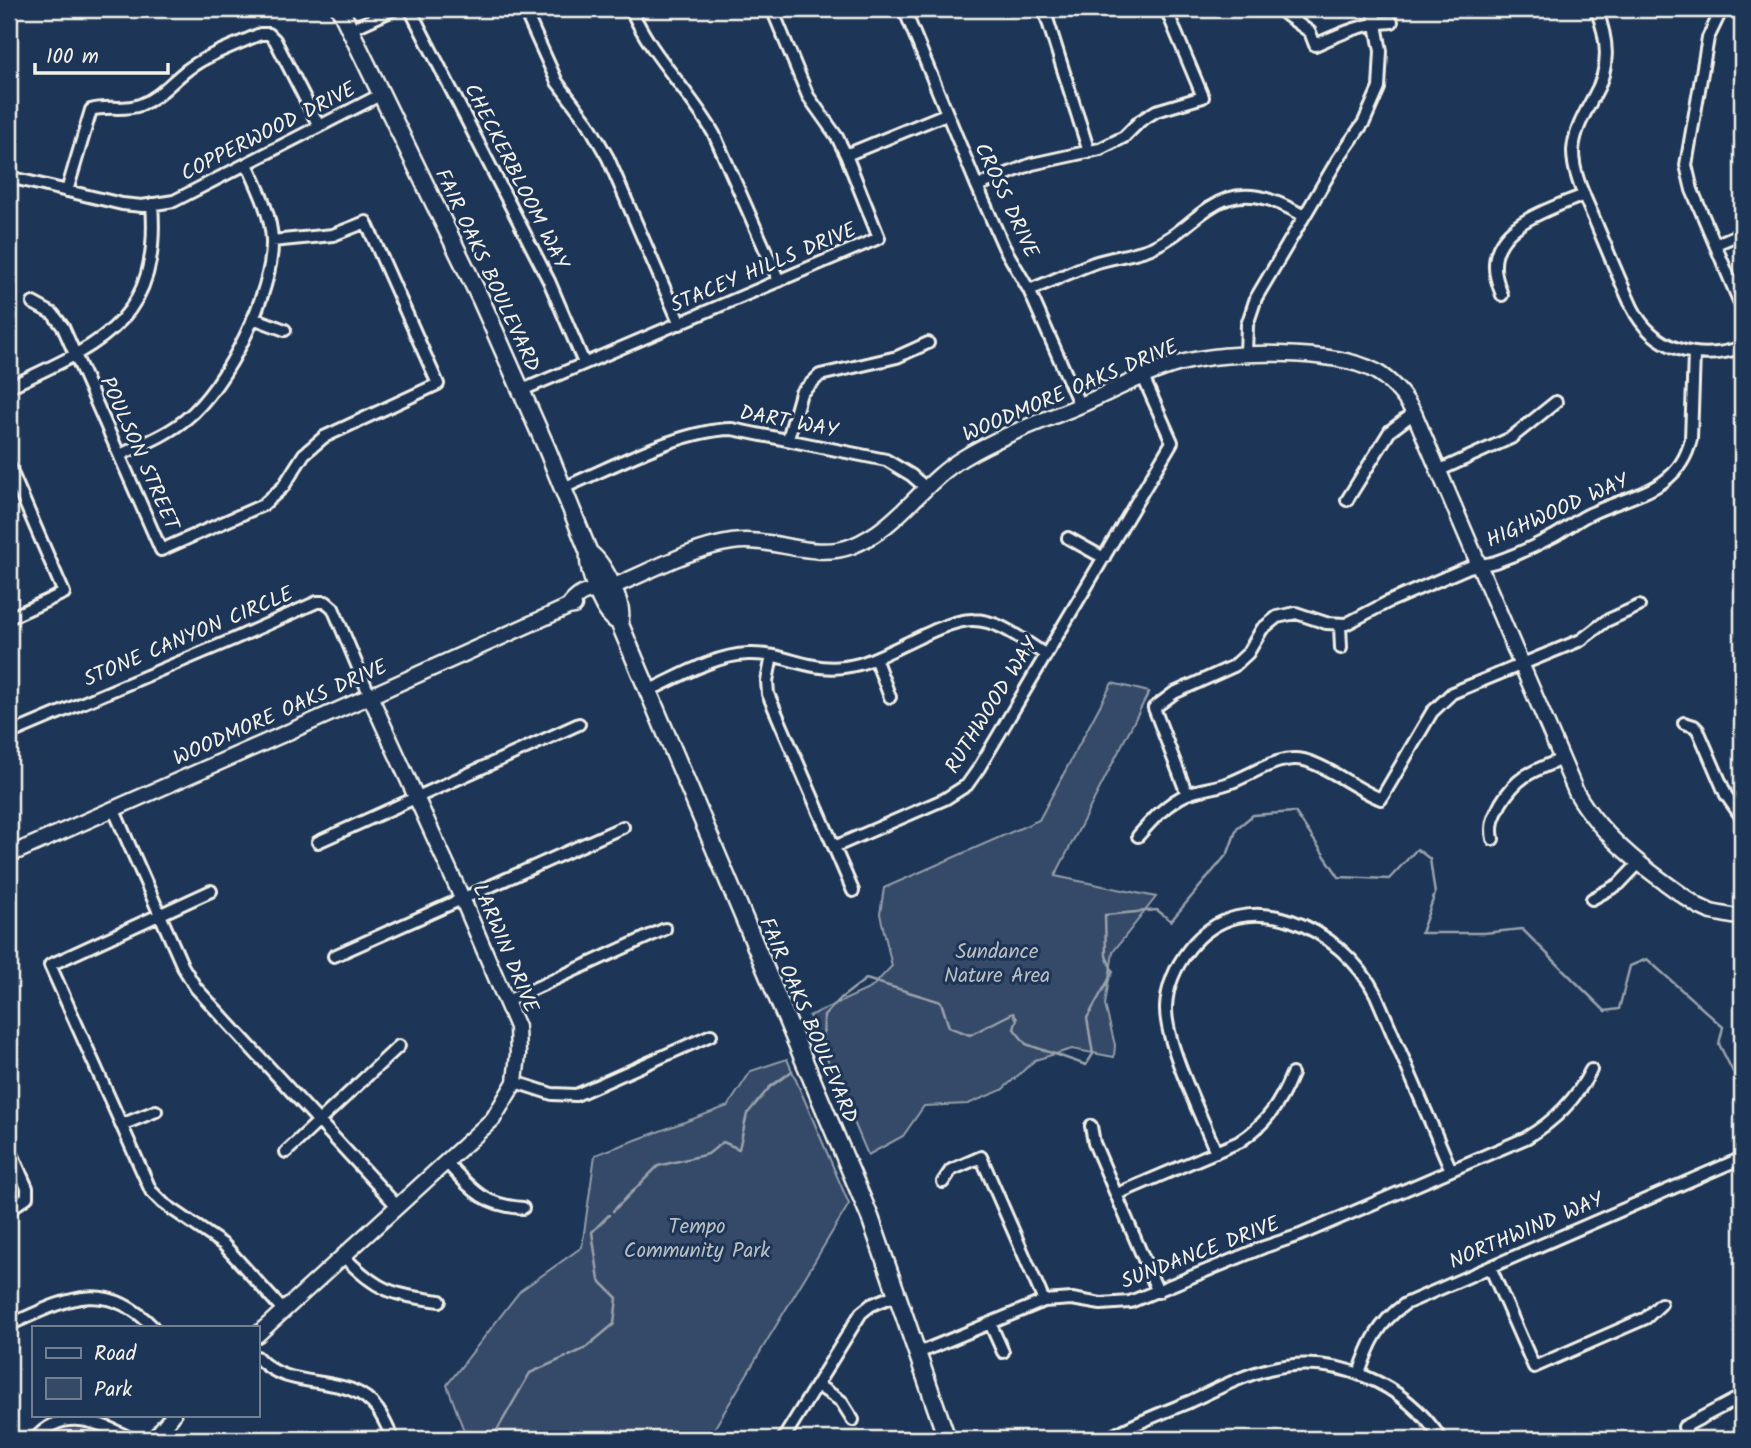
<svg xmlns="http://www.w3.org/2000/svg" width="1751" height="1448" font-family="Kalam,sans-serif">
<rect width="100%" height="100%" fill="#1d3557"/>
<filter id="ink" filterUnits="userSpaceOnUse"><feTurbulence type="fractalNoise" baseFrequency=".0143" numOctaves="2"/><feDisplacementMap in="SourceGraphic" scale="14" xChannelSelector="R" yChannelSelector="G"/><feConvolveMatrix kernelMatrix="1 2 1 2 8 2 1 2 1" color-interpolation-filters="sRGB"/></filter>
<g filter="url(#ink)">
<path fill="#354a67" stroke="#949ea8" stroke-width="2" d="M1112,683L1149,692L1055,876L1156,897L1113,952L1105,1005L1115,1045L1114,1057L1072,1049L1035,1060L1002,1090L968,1104L924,1106L903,1136L868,1155L809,1016L871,988L892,966L880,914L884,888L1039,820Z
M787,1059L849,1204L708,1439H467L447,1385L520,1291L582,1247L595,1155L728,1106L751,1071Z"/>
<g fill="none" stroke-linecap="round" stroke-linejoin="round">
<path stroke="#9aa2ab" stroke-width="2.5" d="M823,1047L824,1016L841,998L866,979L941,1002L949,1027L970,1035L1013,1013L1017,1019L1014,1029L1026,1044L1086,1065L1093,1054L1087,1018L1113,972L1106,956L1105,915L1157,910L1171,921L1228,853L1237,828L1253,815L1295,812L1339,877L1389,879L1417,849L1430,859L1435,894L1421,933H1484L1522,929L1605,1011L1619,1009L1630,966L1647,959L1723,1027L1719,1044L1740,1086L1742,1085
M613,1211L658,1166L708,1154L723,1142L739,1149L747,1114L770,1087L792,1071
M569,1356L584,1349L614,1324L617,1298L599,1280L592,1232L609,1215
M492,1439L530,1373L566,1357"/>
<defs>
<path id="minor" d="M410,9L549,281L584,363
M524,9L557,82L588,123L608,158L680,324
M631,9C651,56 689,90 714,134L779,281
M904,9L977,186L1004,247L1029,290L1080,406
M1044,9L1089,152
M1278,9L1310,32L1315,45C1340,34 1363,23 1392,22
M1596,9C1608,39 1611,67 1594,96C1585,113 1574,131 1573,151C1573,178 1588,203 1598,228C1609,254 1620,281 1632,307C1653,350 1699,363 1742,347
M1722,9L1708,38L1686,165L1692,190L1742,308
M349,30L395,9
M846,155L946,114
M9,177L122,204L142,206L174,201L380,95
M977,186L1032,164L1100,149L1124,137L1140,121L1156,111L1203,97L1166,9
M67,191L91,110C107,105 124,111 140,105C159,98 171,82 187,70C208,54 236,45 260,34H269L275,40L319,126
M1716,244L1742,233
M1029,290C1051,282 1072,271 1094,263C1113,257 1133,255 1151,248C1176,237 1188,222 1209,208C1242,185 1273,198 1304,216
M1502,295C1499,287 1495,277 1495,268C1493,224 1553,208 1584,195
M33,303L53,314L63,327L161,550L263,505L283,487L304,454L324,437L438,384L366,222L333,235L272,241
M253,318L285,330
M1246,353L1247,325L1256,298L1338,159L1364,122L1379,88L1381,51L1373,9
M9,387C101,344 161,321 152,204
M520,391L879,238L846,155L837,137L808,96L772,9
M788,439L801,393L820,375L897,357L928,343
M120,455C143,444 167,435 186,419C226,387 274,292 272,240C271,214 258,188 247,164
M9,466L64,593L9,618
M1438,471L1511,438L1556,402
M563,488C613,467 679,430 732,429L886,460L911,475L925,487
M1347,500L1390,431L1414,413
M1068,538L1104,558
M1340,625L1341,648
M772,656L767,681L768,694L853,891
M875,658L890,697
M648,691C679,677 714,655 748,654C790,652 811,677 859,664C891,655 944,619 973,620C1000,620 1023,641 1045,654
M1684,723L1694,726L1698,730L1726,795L1742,818
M9,734L234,639L317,602H326L333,608L370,696
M1187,794L1154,708L1174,693L1234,666L1248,653L1262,629L1277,617L1296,613L1326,623L1346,624L1388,602L1469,567C1478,564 1486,565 1495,562C1513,556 1533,547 1550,538C1565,531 1577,519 1592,513C1633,494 1679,491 1691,439L1694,354
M113,808L183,967L196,988L397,1206
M1138,836C1152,820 1167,803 1187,794C1200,789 1215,788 1229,783C1252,775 1279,754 1304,760C1330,767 1355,789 1381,799L1432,712L1452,693L1581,640L1606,621L1639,606
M1493,839C1490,824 1494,817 1501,803C1518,775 1533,771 1562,759
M318,842L579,724
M834,847L945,799L967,785L979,768L1172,442L1143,377
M211,891L50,965L151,1191L163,1203L224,1245L283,1310
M1592,899L1619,884L1640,862
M334,956L623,827
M507,1001L665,929
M515,1082L552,1094L576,1095L711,1035
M121,1125L156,1111
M1091,1126L1094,1143L1158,1292
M9,1147L27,1188V1197L9,1210
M286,1152L399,1046
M1216,1152C1201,1115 1165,1044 1166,1007C1167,985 1176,966 1189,949C1245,878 1343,929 1376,995L1451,1170
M446,1162C472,1190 483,1205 523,1208
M943,1182L951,1170L981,1157L1044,1301
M1117,1194L1239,1142C1266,1124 1280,1104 1292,1074
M343,1256C379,1292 390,1294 440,1301
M1490,1267L1534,1367L1646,1318L1661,1304
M990,1323L1003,1352
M9,1325C63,1301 104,1276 153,1327
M918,1353L1044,1301L1072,1299L1101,1304L1130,1302L1264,1247L1300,1235L1526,1138C1555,1121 1576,1100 1591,1070
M257,1357C290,1395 349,1369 378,1410C384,1419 388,1429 393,1439
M1359,1374C1369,1344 1378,1323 1405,1304L1742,1158
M817,1385L841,1401L853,1420
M35,1439C64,1405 100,1423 132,1439
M783,1439L861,1313L871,1305L898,1294
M1107,1439C1132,1424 1162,1413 1189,1402C1215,1390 1241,1376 1269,1369C1336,1353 1404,1383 1441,1439
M1691,1439L1684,1427L1742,1396"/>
<path id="tertiary" d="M568,607C576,596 585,589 599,592C643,576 685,549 732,542C773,536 813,561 852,546C898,528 922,483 963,458C998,437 1037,423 1074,408C1110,393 1144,373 1181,363C1226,350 1334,349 1375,371C1392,381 1404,395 1414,413L1576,792C1604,841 1653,875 1698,906L1711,912L1742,918
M9,855L370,696L568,607L574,606
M257,1335L493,1119L515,1082L518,1054L517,1027L462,898L370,696
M154,1439L173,1415"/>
<path id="secondary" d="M340,9L481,300L547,449L589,553C587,570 603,615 619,622L870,1217L947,1439
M589,553C603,562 626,607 619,622"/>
</defs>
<use href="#minor" stroke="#f4f1e8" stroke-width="16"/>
<use href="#tertiary" stroke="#f4f1e8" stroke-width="19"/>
<use href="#secondary" stroke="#f4f1e8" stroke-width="21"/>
<use href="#minor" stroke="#1d3557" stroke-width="10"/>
<use href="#tertiary" stroke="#1d3557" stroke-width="14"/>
<use href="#secondary" stroke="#1d3557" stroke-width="16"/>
</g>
</g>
<g text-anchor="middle" stroke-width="6" stroke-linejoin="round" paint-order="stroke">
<g font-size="21" fill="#f4f1e8" stroke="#1d3557">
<text transform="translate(268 131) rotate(-27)" y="7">COPPERWOOD DRIVE</text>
<text transform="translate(517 176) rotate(63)" y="7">CHECKERBLOOM WAY</text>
<text transform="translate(1007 200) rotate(65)" y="7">CROSS DRIVE</text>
<text transform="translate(763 267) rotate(-23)" y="7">STACEY HILLS DRIVE</text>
<text transform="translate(488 270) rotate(65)" y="7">FAIR OAKS BOULEVARD</text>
<text transform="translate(1070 390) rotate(-23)" y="7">WOODMORE OAKS DRIVE</text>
<text transform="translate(789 421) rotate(11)" y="7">DART WAY</text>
<text transform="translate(140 453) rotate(66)" y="7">POULSON STREET</text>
<text transform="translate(1557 510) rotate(-24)" y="7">HIGHWOOD WAY</text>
<text transform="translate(188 636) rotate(-23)" y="7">STONE CANYON CIRCLE</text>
<text transform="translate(991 705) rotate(-58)" y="7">RUTHWOOD WAY</text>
<text transform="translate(280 712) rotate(-24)" y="7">WOODMORE OAKS DRIVE</text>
<text transform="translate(506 948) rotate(67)" y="7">LARWIN DRIVE</text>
<text transform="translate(809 1020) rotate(67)" y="7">FAIR OAKS BOULEVARD</text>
<text transform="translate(1526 1230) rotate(-23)" y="7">NORTHWIND WAY</text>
<text transform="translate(1200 1252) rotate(-21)" y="7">SUNDANCE DRIVE</text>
</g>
<g font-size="21" fill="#bbbfc1" stroke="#1d3557">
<text x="997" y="958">Sundance<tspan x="997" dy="24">Nature Area</tspan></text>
<text x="697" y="1233">Tempo<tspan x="697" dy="24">Community Park</tspan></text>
</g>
</g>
<rect width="1751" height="1448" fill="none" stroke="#1d3557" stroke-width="35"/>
<rect x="18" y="18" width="1716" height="1413" fill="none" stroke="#f4f1e8" stroke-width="2.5" filter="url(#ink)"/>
<rect x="32" y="1326" width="228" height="91" fill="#1d3557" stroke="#738091" stroke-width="2"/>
<rect x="46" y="1348" width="35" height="10" fill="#1d3557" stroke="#738091" stroke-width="2"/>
<text x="94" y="1360" font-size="21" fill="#f4f1e8">Road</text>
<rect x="46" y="1378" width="35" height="21" fill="#354a67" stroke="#738091" stroke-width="2"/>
<text x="94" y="1396" font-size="21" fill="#f4f1e8">Park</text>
<path d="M35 63v10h133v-10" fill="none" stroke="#f4f1e8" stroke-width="3.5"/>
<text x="46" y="63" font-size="21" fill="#f4f1e8" stroke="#1d3557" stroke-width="5" paint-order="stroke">100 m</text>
</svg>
